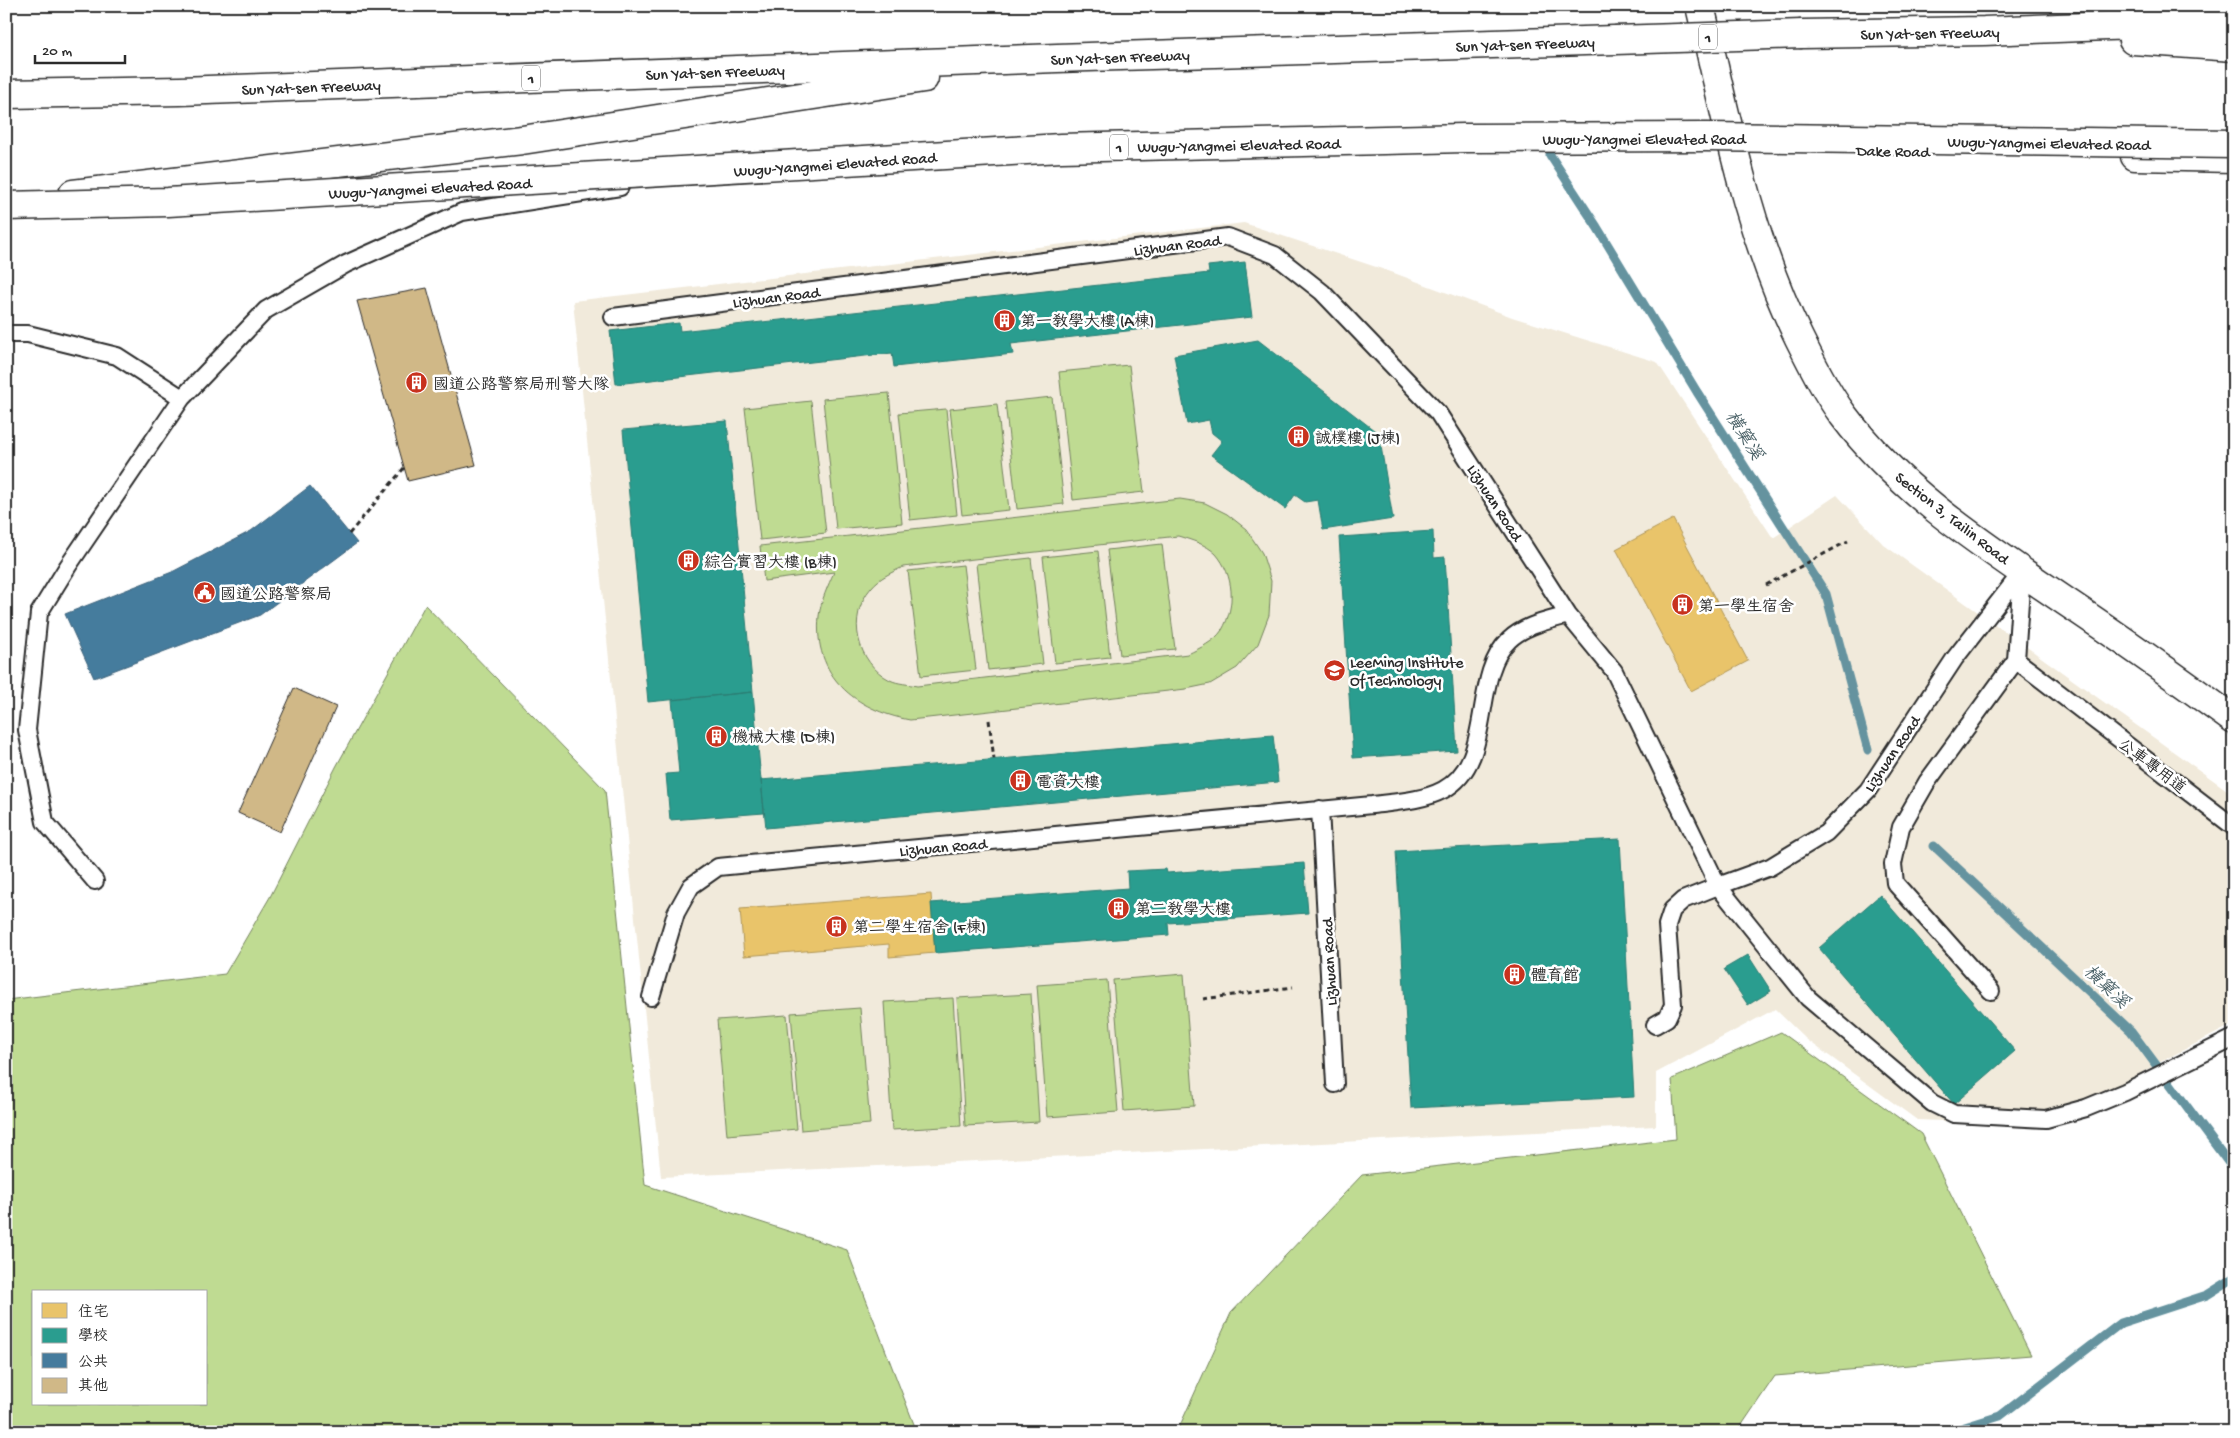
<svg xmlns="http://www.w3.org/2000/svg" width="2240" height="1438" font-family="'Gochi Hand','LXGW WenKai TC',sans-serif">
<rect width="100%" height="100%" fill="#fff"/>
<filter id="ink" filterUnits="userSpaceOnUse"><feTurbulence type="fractalNoise" baseFrequency=".02" numOctaves="2"/><feDisplacementMap in="SourceGraphic" scale="10" xChannelSelector="R" yChannelSelector="G"/><feConvolveMatrix kernelMatrix="1 2 1 2 8 2 1 2 1" color-interpolation-filters="sRGB"/></filter>
<g filter="url(#ink)">
<path fill="#f1eadb" d="M1244,223L1394,273L1512,317L1657,362L1773,538L1837,495L1884,545L2234,795V1024L2164,1060L2049,1125L1917,1120L1806,1039L1775,1009L1656,1073V1126L661,1177L573,301Z"/>
<path fill="#bfdb92" stroke="#75835e" fill-rule="evenodd" d="M1129,365L1144,492L1073,500L1059,372Z
M889,393L902,523L836,529L823,399Z
M1052,397L1064,504L1017,509L1005,402Z
M811,401L826,533L760,540L745,408Z
M997,404L1009,510L962,515L950,409Z
M946,409L957,515L910,520L899,413Z
M1180,499L1205,503L1227,514L1246,529L1262,553L1271,581L1269,615L1258,644L1237,668L1210,684L1186,689L910,720C855,710 813,676 819,616C821,600 828,586 834,572L764,581L760,546ZM1178,536C1191,540 1206,544 1216,554C1234,575 1236,606 1222,630C1214,642 1200,648 1188,654L917,686C909,684 898,684 890,680C857,663 846,617 871,588C880,577 891,573 903,567Z
M1162,544L1175,649L1120,655L1107,550Z
M1098,551L1110,657L1055,663L1043,557Z
M1031,558L1043,664L988,670L976,564Z
M963,565L976,670L921,676L908,571Z
M425,605L605,790L645,1185L847,1250L917,1432H6V1000L225,974L270,897L336,767ZM34,1292H206V1404H34Z
M1184,974L1194,1106L1124,1111L1113,980Z
M1107,980L1118,1112L1047,1117L1037,985Z
M1031,994L1039,1122L965,1126L957,998Z
M953,998L961,1126L892,1130L884,1002Z
M860,1008L870,1124L801,1130L791,1013Z
M787,1015L797,1129L727,1135L717,1020Z
M1781,1032L1921,1134L2031,1355L1775,1376L1737,1432H1177L1231,1313L1362,1175L1676,1139L1672,1079Z"/>
<path fill="#e9c46a" stroke="#b09657" d="M1673,519L1748,661L1691,691L1616,549Z
M931,894L935,953L889,957V944L744,956L740,909Z"/>
<path fill="#2a9d8f" stroke="#2a7b71" d="M1245,262L1252,317L1011,344L1013,354L894,367L892,353L616,384L610,331L679,323L680,331L1209,273L1208,266Z
M1258,340L1379,434L1393,519L1323,530L1318,500L1305,502L1295,495L1285,509L1211,455L1222,441L1212,433L1209,420L1187,424L1174,355Z
M727,421L753,692L648,702L623,430Z
M1433,531L1434,558L1445,557L1457,751L1353,758L1339,537Z
M753,692L764,813L670,820L666,774L679,773L672,700Z
M1273,735L1278,782L766,828L761,780Z
M1620,839L1634,1097L1411,1108L1396,851Z
M1304,863L1308,913L1168,923L1169,935L935,953L931,903L1128,888L1127,871L1166,869L1167,873Z
M1880,895L2015,1051L1954,1104L1819,948Z
M1748,955L1771,991L1748,1005L1724,969Z"/>
<path fill="#457b9d" stroke="#3d637b" d="M310,486L357,543L260,615L94,678L65,614L172,572L251,531Z"/>
<g fill="none" stroke-linecap="round" stroke-linejoin="round">
<path stroke="#65939f" stroke-width="9" d="M1550,155L1597,227L1697,392L1826,594L1868,750
M1934,846L2131,1031L2234,1170
M1949,1432L2000,1416L2121,1323L2207,1295L2234,1278"/>
</g>
<path fill="#d0b887" stroke="#2b2b2b" d="M427,288L476,465L408,481L357,301Z
M294,688L336,707L280,832L238,813Z"/>
<g fill="none" stroke-linecap="round" stroke-linejoin="round">
<defs>
<path id="service" d="M613,317L1228,237L1275,255L1322,292L1438,413L1568,615L1614,671L1718,886L1770,867L1826,833L1868,790L1955,658L2022,572
M6,334H28L117,356L182,398L266,310L346,264L462,212L620,187
M2016,660L2234,827
M1320,809L1335,1084
M95,881L45,822L27,730L39,613L68,566L182,398
M1991,991L1895,883L1893,864L1901,827L1927,782L2016,660L2022,572
M651,997L676,913L691,886L718,867L1372,805C1395,802 1422,801 1443,790C1496,762 1470,677 1509,640C1525,625 1547,621 1568,615
M1655,1025L1667,1018L1673,1005L1667,925L1672,910L1683,900L1718,886L1808,998L1932,1103L1954,1114L2046,1119L2086,1108L2125,1092L2234,1038"/>
<path id="tertiary" d="M2135,156L2234,158"/>
<path id="secondary" d="M1700,6C1727,120 1747,232 1799,338C1812,364 1826,392 1843,415C1901,493 1986,547 2065,601C2122,639 2178,679 2234,720"/>
<path id="motorway" d="M1802,34L1984,31L2234,21
M2133,40L2234,47
M6,94L180,91L1057,58L1615,40
M73,194L522,140L924,78"/>
</defs>
<use href="#service" stroke="#2b2b2b" stroke-width="20"/>
<use href="#tertiary" stroke="#2b2b2b" stroke-width="31"/>
<use href="#secondary" stroke="#2b2b2b" stroke-width="31"/>
<use href="#motorway" stroke="#2b2b2b" stroke-width="31"/>
<path stroke="#2b2b2b" stroke-width="3" stroke-dasharray="5 4" stroke-linecap="butt" d="M349,534L404,468
M1766,585L1848,541
M989,720L994,759
M1203,999L1293,987"/>
<use href="#service" stroke="#fff" stroke-width="16"/>
<use href="#tertiary" stroke="#fff" stroke-width="28"/>
<use href="#secondary" stroke="#fff" stroke-width="28"/>
<use href="#motorway" stroke="#fff" stroke-width="28"/>
<defs>
<path id="motorway-bridge" d="M1615,40L1802,34
M6,206L168,202L1061,148L1464,138L1706,137L2234,144"/>
</defs>
<use href="#motorway-bridge" stroke="#2b2b2b" stroke-width="31" stroke-linecap="butt"/>
<use href="#motorway-bridge" stroke="#fff" stroke-width="28"/>
</g>
</g>
<defs>
<symbol id="building-disc" viewBox="-11 -11 22 22"><circle r="9.5" fill="#c8321e" stroke="#fff"/><path d="M-4-6H4V6H1V3H-1V6H-4ZM-2.5-4.3h1.7v1.8h-1.7ZM.8-4.3h1.7v1.8H.8ZM-2.5-1h1.7V.8h-1.7ZM.8-1h1.7V.8H.8Z" fill="#fff"/></symbol>
<symbol id="civic-disc" viewBox="-11 -11 22 22"><circle r="9.5" fill="#c8321e" stroke="#fff"/><path d="M-.6-6.5H3V-4.5H.6V-3L4-1V1h2V6H-6V1h2V-1L-.6-3ZM-1.2 2.5V6h2.4V2.5Z" fill="#fff"/></symbol>
<symbol id="university-disc" viewBox="-11 -11 22 22"><circle r="9.5" fill="#c8321e" stroke="#fff"/><path d="M0-5L7-2L0 1L-7-2ZM-4 1L0 2.5L4 1V4Q0 6-4 4Z" fill="#fff"/></symbol>
</defs>
<g fill-rule="evenodd">
<use href="#building-disc" x="992" y="308" width="25" height="25"/>
<use href="#building-disc" x="404" y="370" width="25" height="25"/>
<use href="#building-disc" x="1286" y="424" width="25" height="25"/>
<use href="#building-disc" x="676" y="548" width="25" height="25"/>
<use href="#civic-disc" x="192" y="580" width="25" height="25"/>
<use href="#building-disc" x="1670" y="592" width="25" height="25"/>
<use href="#university-disc" x="1322" y="658" width="25" height="25"/>
<use href="#building-disc" x="704" y="724" width="25" height="25"/>
<use href="#building-disc" x="1008" y="768" width="25" height="25"/>
<use href="#building-disc" x="1106" y="896" width="25" height="25"/>
<use href="#building-disc" x="824" y="914" width="25" height="25"/>
<use href="#building-disc" x="1502" y="962" width="25" height="25"/>
</g>
<g text-anchor="middle" stroke-width="5" stroke-linejoin="round" paint-order="stroke">
<g fill="#fff" stroke="#6b6b6b" stroke-width="1">
<rect x="1699" y="24.5" width="18" height="25" rx="4"/>
<rect x="522" y="65.5" width="18" height="25" rx="4"/>
<rect x="1110" y="134.5" width="18" height="25" rx="4"/>
</g>
<g font-size="15" font-weight="bold" fill="#2b2b2b">
<text x="1708" y="42">1</text>
<text x="531" y="83">1</text>
<text x="1119" y="152">1</text>
</g>
<g font-size="16" fill="#2b2b2b" stroke="#fff">
<text transform="translate(1930 32) rotate(-1)" y="6">Sun Yat-sen Freeway</text>
<text transform="translate(1525 43) rotate(-2)" y="6">Sun Yat-sen Freeway</text>
<text transform="translate(1120 56) rotate(-2)" y="6">Sun Yat-sen Freeway</text>
<text transform="translate(715 71) rotate(-2)" y="6">Sun Yat-sen Freeway</text>
<text transform="translate(311 86) rotate(-2)" y="6">Sun Yat-sen Freeway</text>
<text x="1644" y="144">Wugu-Yangmei Elevated Road</text>
<text transform="translate(2049 142) rotate(1)" y="6">Wugu-Yangmei Elevated Road</text>
<text transform="translate(1239 144) rotate(-1)" y="6">Wugu-Yangmei Elevated Road</text>
<text transform="translate(1893 150) rotate(1)" y="6">Dake Road</text>
<text transform="translate(835 163) rotate(-4)" y="6">Wugu-Yangmei Elevated Road</text>
<text transform="translate(430 187) rotate(-3)" y="6">Wugu-Yangmei Elevated Road</text>
<text transform="translate(1177 244) rotate(-7)" y="6">Lizhuan Road</text>
<text transform="translate(776 296) rotate(-7)" y="6">Lizhuan Road</text>
<text transform="translate(1496 502) rotate(57)" y="6">Lizhuan Road</text>
<text transform="translate(1953 517) rotate(38)" y="6">Section 3, Tailin Road</text>
<text transform="translate(1891 753) rotate(-56)" y="6">Lizhuan Road</text>
<text transform="translate(2153 765) rotate(37)" y="6">公車專用道</text>
<text transform="translate(943 846) rotate(-5)" y="6">Lizhuan Road</text>
<text transform="translate(1328 962) rotate(-93)" y="6">Lizhuan Road</text>
</g>
<g font-size="16" fill="#2b2b2b" stroke="#fff" text-anchor="start">
<text x="1020" y="326">第一教學大樓 (A棟)</text>
<text x="433" y="389">國道公路警察局刑警大隊</text>
<text x="1315" y="443">誠樸樓 (J棟)</text>
<text x="704" y="567">綜合實習大樓 (B棟)</text>
<text x="220" y="599">國道公路警察局</text>
<text x="1698" y="611">第一學生宿舍</text>
<text x="1350" y="667">LeeMing Institute<tspan x="1350" dy="18">Of Technology</tspan></text>
<text x="732" y="742">機械大樓 (D棟)</text>
<text x="1036" y="787">電資大樓</text>
<text x="1135" y="914">第二教學大樓</text>
<text x="853" y="932">第二學生宿舍 (F棟)</text>
<text x="1531" y="980">體育館</text>
</g>
<g font-size="18" font-style="italic" fill="#485f65" stroke="#fff">
<text transform="translate(1745 435) rotate(58)" y="6">橫窠溪</text>
<text transform="translate(2107 986) rotate(43)" y="6">橫窠溪</text>
</g>
</g>
<rect width="2240" height="1438" fill="none" stroke="#fff" stroke-width="25"/>
<rect x="12" y="12" width="2215" height="1413" fill="none" stroke="#2b2b2b" stroke-width="2" filter="url(#ink)"/>
<rect x="32" y="1290" width="175" height="115" fill="#ffffff" stroke="#aaaaaa"/>
<rect x="42" y="1303" width="25" height="15" fill="#e9c46a" stroke="#aaaaaa"/>
<text x="78" y="1316" font-size="15" fill="#2b2b2b">住宅</text>
<rect x="42" y="1328" width="25" height="15" fill="#2a9d8f" stroke="#aaaaaa"/>
<text x="78" y="1340" font-size="15" fill="#2b2b2b">學校</text>
<rect x="42" y="1353" width="25" height="15" fill="#457b9d" stroke="#aaaaaa"/>
<text x="78" y="1366" font-size="15" fill="#2b2b2b">公共</text>
<rect x="42" y="1378" width="25" height="15" fill="#d0b887" stroke="#aaaaaa"/>
<text x="78" y="1390" font-size="15" fill="#2b2b2b">其他</text>
<path d="M35 55v8h90v-8" fill="none" stroke="#2b2b2b" stroke-width="2.5"/>
<text x="42" y="55" font-size="15" fill="#2b2b2b" stroke="#ffffff" stroke-width="4" paint-order="stroke">20 m</text>
</svg>
